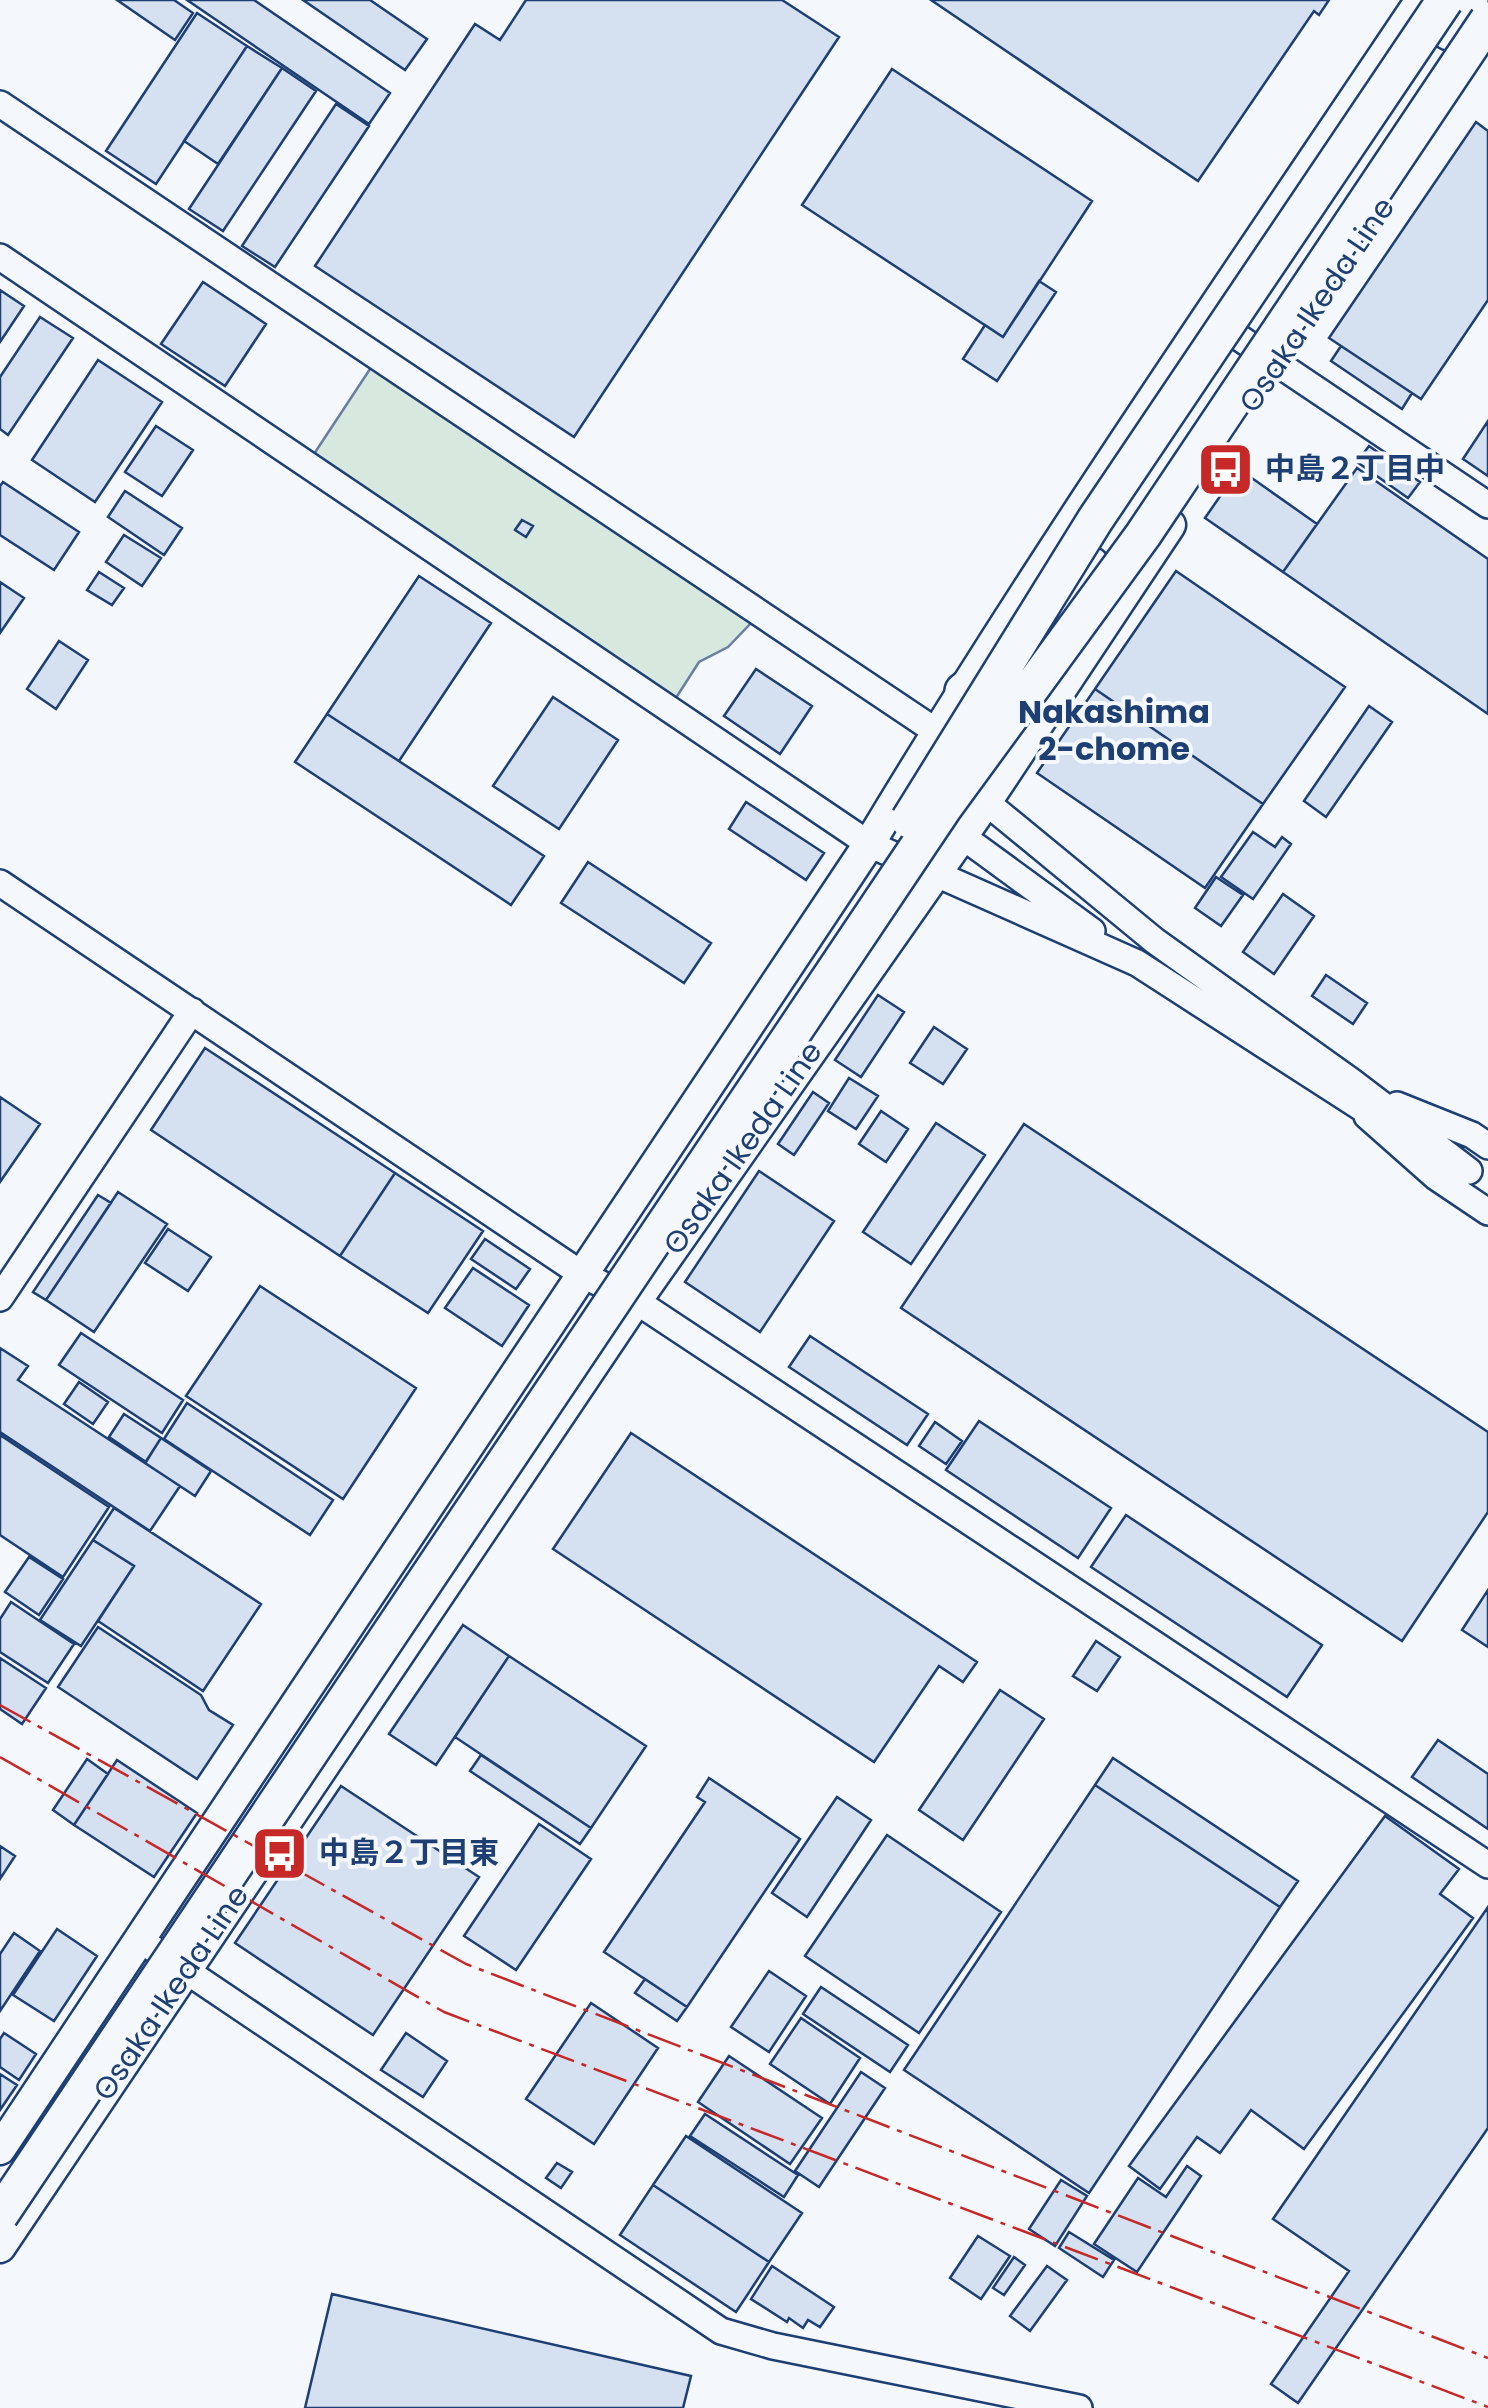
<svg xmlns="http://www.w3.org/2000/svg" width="1488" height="2408" font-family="Poppins,'Noto Sans JP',sans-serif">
<rect width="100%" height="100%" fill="#f4f7fb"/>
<path fill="#d7e8df" stroke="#687fa3" stroke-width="2.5" d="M372,366L752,622L728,647L699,662L674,701L312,457Z"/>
<path fill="#d5e0f0" stroke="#1d3f73" stroke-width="2.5" d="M117,0H174L193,13L175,40Z
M187,0H254L390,93L369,124Z
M303,0H370L427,39L405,70Z
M526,0H782L839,37L574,437L315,266L475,24L500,40Z
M931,0H1329L1319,15L1314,11L1198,181Z
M197,13L247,46L156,184L106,151Z
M247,46L282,68L218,164L184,141Z
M282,68L316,91L223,231L189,209Z
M892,69L1092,201L1003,337L802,205Z
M336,104L369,126L275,267L242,246Z
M1476,122L1488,131V300L1421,399L1329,338Z
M1039,281L1056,292L997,381L963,359L985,325L1003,337Z
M203,282L266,324L225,386L161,344Z
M0,290L24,306L0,342Z
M40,317L73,338L8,435L0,429V377Z
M1341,346L1412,393L1402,409L1331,361Z
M98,360L162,402L95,502L32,460Z
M1488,421V476L1463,459Z
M156,426L193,450L162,496L125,472Z
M1369,446L1420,482L1408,498L1357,462Z
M1357,468L1488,559V714L1283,572Z
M1239,469L1317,524L1283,572L1205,518Z
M3,482L79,532L54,570L0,535V486Z
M125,491L182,528L164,555L108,517Z
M522,520L533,526L526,537L515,530Z
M124,535L161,558L142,586L106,562Z
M1176,571L1345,687L1263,804L1095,689Z
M99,572L124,588L112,605L87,590Z
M419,576L491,623L399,761L327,714Z
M0,582L24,598L0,633Z
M59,641L88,660L56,709L27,689Z
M756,669L812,706L780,754L724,716Z
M1095,689L1263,804L1205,888L1037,773Z
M553,697L618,740L559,829L493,786Z
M1369,706L1392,722L1326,817L1304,801Z
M327,714L544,856L511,905L295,762Z
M746,802L824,853L806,880L729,829Z
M1253,832L1275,847L1282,837L1291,844L1253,899L1221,877Z
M588,862L711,943L684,983L561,903Z
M1216,877L1243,895L1221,926L1195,908Z
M1283,894L1314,916L1274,974L1243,952Z
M1326,975L1367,1003L1353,1024L1312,996Z
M878,995L904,1012L861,1077L835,1060Z
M934,1027L967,1049L943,1084L910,1063Z
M205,1048L395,1173L340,1256L151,1130Z
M849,1078L878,1096L856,1129L828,1111Z
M813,1092L829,1103L794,1155L778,1144Z
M0,1097L40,1124L0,1182Z
M881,1111L908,1129L886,1162L859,1144Z
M936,1123L985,1155L911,1264L863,1232Z
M1024,1124L1488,1432V1512L1402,1641L901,1308Z
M759,1171L834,1221L760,1332L685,1282Z
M395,1173L483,1231L428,1313L340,1256Z
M118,1192L167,1224L94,1332L46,1300Z
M98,1195L111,1203L46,1300L33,1292Z
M168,1229L211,1257L188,1291L145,1263Z
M485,1239L530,1269L516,1289L471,1259Z
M473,1268L529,1305L502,1346L445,1308Z
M260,1286L416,1388L343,1499L186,1396Z
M81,1333L183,1400L162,1433L59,1365Z
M810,1336L928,1414L907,1445L789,1367Z
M0,1348L28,1366L18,1380L180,1486L150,1531L0,1432Z
M79,1382L108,1402L93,1424L64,1404Z
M187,1403L333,1500L310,1535L164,1439Z
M124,1414L161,1438L146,1462L109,1437Z
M979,1421L1111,1508L1078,1558L946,1470Z
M935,1422L962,1441L946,1464L919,1446Z
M631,1433L977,1662L963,1682L939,1666L874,1762L553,1549Z
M0,1435L109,1507L63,1577L0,1535Z
M161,1438L211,1471L195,1496L145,1463Z
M114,1508L261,1604L203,1691L98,1621L134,1566L93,1540Z
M1126,1515L1322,1645L1287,1697L1091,1567Z
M93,1540L134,1566L81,1646L40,1620Z
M29,1557L63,1579L39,1615L5,1592Z
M1488,1590V1647L1462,1630Z
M11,1602L74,1644L48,1683L0,1652V1619Z
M463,1625L509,1656L436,1765L389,1734Z
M98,1627L201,1695L209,1710L233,1725L197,1779L58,1687Z
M1096,1641L1120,1657L1097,1691L1073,1676Z
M509,1656L646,1746L591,1828L455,1737Z
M0,1658L46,1688L22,1724L0,1709Z
M1000,1690L1044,1719L963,1840L919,1810Z
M1438,1740L1488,1774V1829L1412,1777Z
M481,1755L591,1828L580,1844L470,1771Z
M1113,1758L1298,1881L1280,1907L1095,1785Z
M87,1759L108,1774L74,1825L53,1810Z
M117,1760L197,1813L154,1877L74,1825Z
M709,1778L800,1839L687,2007L604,1952L705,1802L697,1797Z
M1095,1785L1280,1907L1089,2193L904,2070Z
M341,1786L479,1877L373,2035L235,1943Z
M837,1797L871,1820L807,1917L772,1893Z
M1385,1816L1459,1869L1440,1894L1473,1918L1304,2149L1251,2110L1220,2153L1197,2137L1160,2189L1129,2166Z
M539,1824L591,1859L516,1970L464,1936Z
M887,1835L1001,1912L919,2033L805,1956Z
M0,1846L15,1856L0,1879Z
M1488,1907V2128L1298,2403L1271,2384L1349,2271L1273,2219Z
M57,1929L97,1956L54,2021L13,1995Z
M14,1933L40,1951L0,2011V1954Z
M769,1971L806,1996L769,2052L731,2027Z
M645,1979L687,2007L677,2021L635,1993Z
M821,1987L908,2045L890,2072L803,2014Z
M591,2003L658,2048L594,2144L526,2099Z
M801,2018L860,2058L830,2104L770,2064Z
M4,2033L36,2054L19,2080L0,2067V2039Z
M406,2033L447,2061L423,2097L381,2070Z
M729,2056L822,2118L790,2164L698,2102Z
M861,2072L885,2088L819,2187L795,2171Z
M0,2074L17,2085L0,2110Z
M705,2114L798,2175L784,2197L690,2136Z
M686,2136L802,2213L769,2262L653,2185Z
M557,2163L572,2172L561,2188L546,2178Z
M1187,2166L1201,2176L1137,2272L1094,2244L1138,2178L1166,2197Z
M1061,2180L1087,2196L1055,2246L1029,2229Z
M653,2185L769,2262L736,2312L620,2235Z
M1069,2232L1114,2260L1103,2277L1059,2248Z
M978,2236L1010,2256L981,2299L950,2278Z
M1014,2257L1025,2265L1004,2295L993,2288Z
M772,2266L834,2307L820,2327L808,2320L803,2328L789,2318L787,2322L751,2299Z
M1047,2266L1067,2280L1030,2331L1010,2316Z
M332,2294L691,2376L683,2408H305Z"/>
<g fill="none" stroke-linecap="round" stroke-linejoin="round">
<defs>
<path id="minor" d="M0,104L937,732L948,748
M0,257L869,844L1137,963L1385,1123
M1210,318L1488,505
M976,789L986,802L1155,941L1351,1081L1469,1171
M949,823L962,836L1092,931
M0,883L583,1275L636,1301L1488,1865
M1397,1105L1472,1135L1488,1146
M1367,1116L1436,1177L1488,1212
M0,1298L192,1011
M139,1939L721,2331L773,2346L1079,2408"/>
<path id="major" d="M0,2149L869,844C1042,556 1234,279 1421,0
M0,2247L636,1301L986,802L1170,525"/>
<path id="highway" d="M1449,32L1470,0
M963,691L1048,622L1091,565"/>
</defs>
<use href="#minor" stroke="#1d3f73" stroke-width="30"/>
<use href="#major" stroke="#1d3f73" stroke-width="35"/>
<use href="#highway" stroke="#1d3f73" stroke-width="40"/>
<use href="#minor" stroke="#f4f7fb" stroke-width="25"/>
<use href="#major" stroke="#f4f7fb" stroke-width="30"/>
<use href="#highway" stroke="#f4f7fb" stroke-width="35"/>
<defs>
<path id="highway-bridge" d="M909,820L1095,520L1445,0
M0,2215L943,809L1143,535L1488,20"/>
</defs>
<use href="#highway-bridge" stroke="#1d3f73" stroke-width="40" stroke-linecap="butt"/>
<use href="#highway-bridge" stroke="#f4f7fb" stroke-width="35"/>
<path stroke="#c62828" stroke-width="2.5" stroke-dasharray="35 8 5 8" stroke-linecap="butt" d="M0,1705L466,1964L1488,2358
M0,1757L444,2012L1488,2407"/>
</g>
<defs>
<symbol id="bus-square" viewBox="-11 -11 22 22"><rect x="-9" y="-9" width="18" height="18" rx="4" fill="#c62828" stroke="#f4f7fb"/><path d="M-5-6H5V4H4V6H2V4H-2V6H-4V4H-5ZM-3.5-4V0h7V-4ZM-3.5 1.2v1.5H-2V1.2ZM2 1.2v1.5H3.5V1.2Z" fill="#fff"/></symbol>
</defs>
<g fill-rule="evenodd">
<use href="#bus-square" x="1194" y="438" width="63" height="63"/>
<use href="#bus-square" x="248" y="1822" width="63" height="63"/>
</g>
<g text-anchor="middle" stroke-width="8" stroke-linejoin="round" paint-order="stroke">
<g font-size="30" fill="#1d3f73" stroke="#f4f7fb">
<text transform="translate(1317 305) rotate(-56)" y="10">Osaka Ikeda Line</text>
<text transform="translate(743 1148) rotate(-55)" y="10">Osaka Ikeda Line</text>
<text transform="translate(171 1993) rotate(-56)" y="10">Osaka Ikeda Line</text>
</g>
<g font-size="30" font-weight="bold" fill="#1d3f73" stroke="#f4f7fb" text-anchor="start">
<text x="1265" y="479">中島２丁目中</text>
<text x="319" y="1863">中島２丁目東</text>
</g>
<g font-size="32" font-weight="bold" fill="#1d3f73" stroke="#f4f7fb">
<text x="1114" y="723">Nakashima<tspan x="1114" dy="37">2-chome</tspan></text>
</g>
</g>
</svg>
